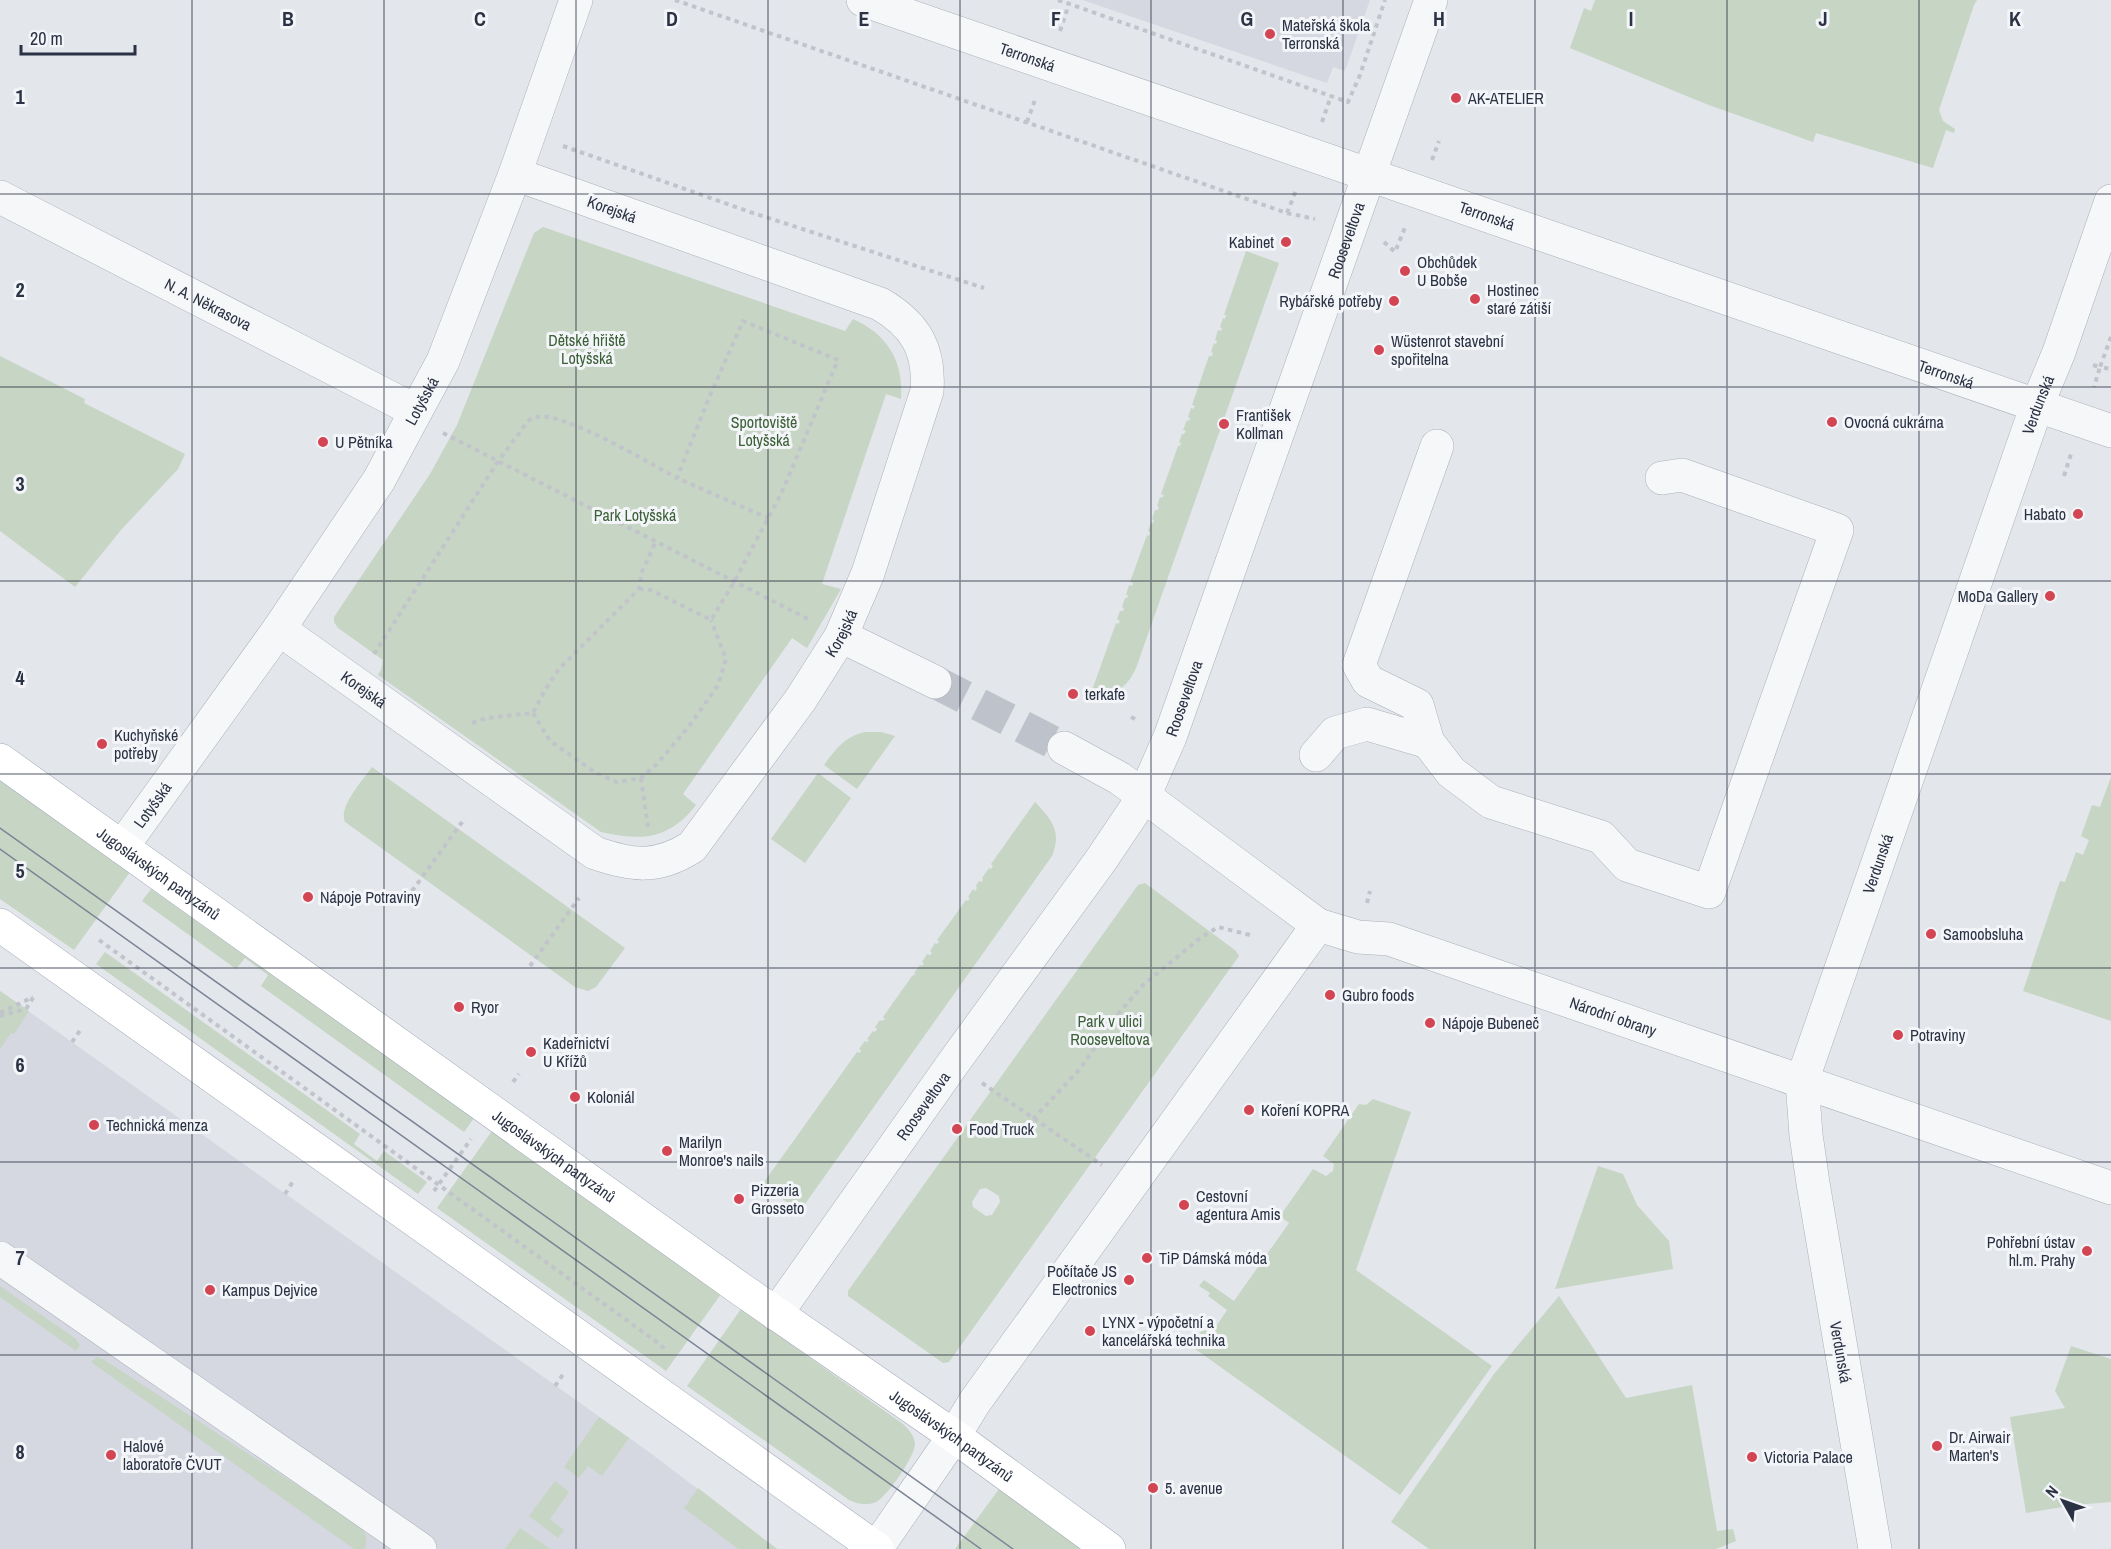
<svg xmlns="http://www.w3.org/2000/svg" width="2111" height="1549" font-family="'Archivo Narrow',sans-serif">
<rect width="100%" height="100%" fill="#e3e6eb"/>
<path fill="#d5d8e0" d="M1082,0H1370L1345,71L1333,67L1327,83Z
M0,991L649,1452L777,1549H0Z"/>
<path fill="#c7d5c4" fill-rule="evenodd" d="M1595,0H1977L1974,5L1939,110L1943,121L1955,129L1954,133L1946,130L1933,168L1816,133L1813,142L1706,104L1570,48L1584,8L1591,11Z
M543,227L845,331L853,319C887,334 904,361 901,399L886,394L822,584L841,589L807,648L792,638L683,794L696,805C669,840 641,841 601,832L378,675L381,670L383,660L338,628L334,622V617L430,474L457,425L534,233Z
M1246,251L1279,263L1136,668C1125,692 1114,693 1090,696L1116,623L1118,624L1120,621L1117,619L1120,611H1123L1124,608L1122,607L1125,598H1127L1128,595H1126L1129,585L1132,586L1133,583L1130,582L1147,535L1149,536L1150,533L1148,531L1151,523H1153L1154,520L1152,519L1155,510H1158L1159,507L1157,506L1160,497L1162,498L1164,495L1161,494L1178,446H1180L1181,443L1179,442L1182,434H1184L1186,431L1183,430L1187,420L1189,421L1190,418L1188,417L1191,408L1193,409L1195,406L1192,405L1209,356H1212L1213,353L1211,352L1214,343L1216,344L1217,341L1215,340L1218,330L1221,331L1222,328L1220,327L1223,318L1225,319L1226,315H1224Z
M0,356L85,399L84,403L185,454L178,469L121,530L75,587L0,531Z
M866,732H881L895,736L857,789L824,765C836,749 845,736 866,732Z
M372,767L625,948L596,987L588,991L575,987L345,822C338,807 363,780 372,767Z
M818,773L851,798L805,863L771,839Z
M2111,777V1021L2023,991L2060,881L2065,882L2076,852L2083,855L2089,840L2081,836L2092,805L2100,807Z
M0,781L130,872L74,950L0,899Z
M1035,802C1052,820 1062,831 1052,856L800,1211L762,1185L857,1052L860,1053L861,1050L859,1049L865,1041L867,1042L869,1040L867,1039L873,1031L875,1032L877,1029L875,1027L880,1020L882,1021L885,1019L883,1017L912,976L916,974L914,973L920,965L922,966L924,963L922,962L927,954L930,955L932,953L930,951L935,943L937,944L939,942L937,940L966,900L968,901L970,898L968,897L973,889L975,891L977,888L976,886L979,881L982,882L983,879L982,878L989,868L991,869L993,866L991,864Z
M1145,883L1236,951L1239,956L949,1362L943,1363L848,1296V1291L1138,885ZM986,1188L999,1196L1000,1202L992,1215L986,1216L973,1207L972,1202L980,1189Z
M151,889L474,1118L464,1132L261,986L268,975L245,958L236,969L142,901Z
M105,952L360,1134L354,1144L377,1161L384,1151L427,1182L418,1194L96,964Z
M0,991L29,1011L14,1034L11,1033L0,1049Z
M1373,1099L1411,1112L1356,1270L1492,1366L1400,1495L1191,1346L1203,1329L1211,1334L1227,1310L1208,1296L1210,1293L1199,1286L1204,1280L1234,1301L1289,1223L1280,1216L1313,1169L1326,1176L1333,1171L1334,1164L1323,1156L1359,1104L1366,1105Z
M492,1131L721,1294L666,1371L437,1208Z
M1598,1166L1623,1174L1637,1205L1669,1241L1673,1269L1555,1289Z
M0,1286L76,1339L80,1345L76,1351L0,1297Z
M1559,1296L1626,1398L1692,1385L1717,1531L1733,1529L1736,1541L1716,1549H1429L1391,1522L1494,1374Z
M741,1309L903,1424C909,1430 914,1435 915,1444C915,1456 887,1497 876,1502C866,1506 858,1504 849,1500L687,1386Z
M2071,1346L2111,1359V1502L2075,1505L2026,1513L2010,1417L2065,1408L2055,1391Z
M97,1357L103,1359L361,1527C366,1534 369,1541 364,1549H354L91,1362Z
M599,1417L629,1438L602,1476L588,1466L579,1478L564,1467Z
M555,1481L569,1492L550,1519L564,1530L558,1538L529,1516Z
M698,1488L777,1549H738L684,1508Z
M999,1489L1081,1549H955Z
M520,1528L550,1549H505Z"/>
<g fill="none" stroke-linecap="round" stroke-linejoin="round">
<path stroke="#bec2ca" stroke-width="33" stroke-dasharray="33 16" stroke-linecap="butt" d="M935,682L1064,748"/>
<defs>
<g id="minor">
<path id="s1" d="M863,0L2111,431"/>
<path id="s2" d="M0,197L416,411"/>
<path d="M1437,446L1359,665L1368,681L1417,705L1428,742L1451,772L1491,802L1601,837L1627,865L1709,892L1837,530L1682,475L1662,478"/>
<path id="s3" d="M279,629L595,853C633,866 657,869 692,847L801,699L841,636L868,573L927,391C930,350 916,325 880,304L515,174"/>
<path d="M841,636L935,682"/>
<path id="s4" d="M1064,748L1119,778L1144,796L1318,925L1358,937L1389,939L2111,1188"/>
<path d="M1316,755L1335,733L1367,724L1428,742"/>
<path id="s5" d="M122,847L279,629L379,480L416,411L443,361L515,174L576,0"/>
<path d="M0,1258L420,1549"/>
<path id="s6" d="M776,1314L954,1062L1101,860L1144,796L1170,737L1431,0"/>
<path d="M876,1549L954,1436L974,1403L1318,925"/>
<path id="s7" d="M1875,1549L1813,1183L1806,1135L1802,1081L2037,405L2059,352L2111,201"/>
</g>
<g id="major">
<path id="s8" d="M0,760L742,1290L954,1436L1109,1549"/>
<path d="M0,925L877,1549"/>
</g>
</defs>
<use href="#minor" stroke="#acb0b9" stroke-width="34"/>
<use href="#major" stroke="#a1a9b7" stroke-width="34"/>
<path stroke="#c1c4ca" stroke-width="4" stroke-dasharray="4.5 4.5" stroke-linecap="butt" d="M675,0L1287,213L1315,219
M1058,0L1348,102L1360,75L1385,0
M1060,31L1069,4
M1027,122L1036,97
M1322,122L1331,96
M563,146L750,212L984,288
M1432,160L1439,141
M1287,213L1297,188
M1384,242L1395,252L1406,225
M2111,337L2100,367L2111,369
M2093,365L2100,367L2094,387
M443,433L810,620
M2064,476L2071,454
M639,589L651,590L711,620L734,582L781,494L838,360L743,321L708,400L677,478L768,518
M374,654L497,463L528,421C530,420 533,417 536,417C561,410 651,464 677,478
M533,713L550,741L596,773L617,782L641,778L656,765L690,725L718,685L726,659L711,620
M1131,717L1139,721
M472,723L487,718L533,713L545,690L559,669L639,589L642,572L656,541
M641,778L648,827
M412,891L465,818
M1367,903L1370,891
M99,940L661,1345L667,1352
M530,966L579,898
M0,1013L33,997
M0,1016L26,1009L34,996
M72,1042L81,1029
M513,1082L519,1074
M982,1083L1102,1165
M1033,1119L1080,1069L1118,1014L1143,985L1199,939L1218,927L1250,935
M434,1191L471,1139
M285,1194L294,1180
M555,1386L564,1373"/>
<use href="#minor" stroke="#f6f7f9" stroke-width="33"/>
<use href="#major" stroke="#fff" stroke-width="33"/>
<path stroke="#7b8495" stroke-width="1.5" d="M0,828L1013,1549
M0,849L981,1549"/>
</g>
<path fill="none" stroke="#2a3244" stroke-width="1.5" stroke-opacity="0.55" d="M192,0V1549M384,0V1549M576,0V1549M768,0V1549M960,0V1549M1151,0V1549M1343,0V1549M1535,0V1549M1727,0V1549M1919,0V1549M0,194H2111M0,387H2111M0,581H2111M0,774H2111M0,968H2111M0,1162H2111M0,1355H2111"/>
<g fill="#d34553" stroke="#f3f5f8" stroke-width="2">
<circle cx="1270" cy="34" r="6"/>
<circle cx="1456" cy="98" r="6"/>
<circle cx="1286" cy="242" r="6"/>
<circle cx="1405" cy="271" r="6"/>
<circle cx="1475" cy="299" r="6"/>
<circle cx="1394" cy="301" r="6"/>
<circle cx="1379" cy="350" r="6"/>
<circle cx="1832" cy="422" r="6"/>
<circle cx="1224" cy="424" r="6"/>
<circle cx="323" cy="442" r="6"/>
<circle cx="2078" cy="514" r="6"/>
<circle cx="2050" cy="596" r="6"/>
<circle cx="1073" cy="694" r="6"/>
<circle cx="102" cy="744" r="6"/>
<circle cx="308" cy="897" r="6"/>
<circle cx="1931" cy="934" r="6"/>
<circle cx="1330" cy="995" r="6"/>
<circle cx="459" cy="1007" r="6"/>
<circle cx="1430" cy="1023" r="6"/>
<circle cx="1898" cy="1035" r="6"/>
<circle cx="531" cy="1052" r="6"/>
<circle cx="575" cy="1097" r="6"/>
<circle cx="1249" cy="1110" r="6"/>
<circle cx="94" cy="1125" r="6"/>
<circle cx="957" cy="1129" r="6"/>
<circle cx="667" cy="1151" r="6"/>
<circle cx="739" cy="1199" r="6"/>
<circle cx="1184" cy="1205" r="6"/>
<circle cx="2087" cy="1251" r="6"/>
<circle cx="1147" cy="1258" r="6"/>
<circle cx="1129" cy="1280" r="6"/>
<circle cx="210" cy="1290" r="6"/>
<circle cx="1090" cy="1331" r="6"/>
<circle cx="1937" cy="1446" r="6"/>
<circle cx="111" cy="1455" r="6"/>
<circle cx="1752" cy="1457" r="6"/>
<circle cx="1153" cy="1488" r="6"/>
</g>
<g text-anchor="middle" stroke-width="6" stroke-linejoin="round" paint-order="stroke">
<g font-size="16" fill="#2a3244" stroke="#f3f5f8" text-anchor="start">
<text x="1282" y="31">Mateřská škola<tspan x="1282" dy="18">Terronská</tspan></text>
<text x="1468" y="104">AK-ATELIER</text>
<text x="1274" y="248" text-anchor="end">Kabinet</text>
<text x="1417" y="268">Obchůdek<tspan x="1417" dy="18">U Bobše</tspan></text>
<text x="1487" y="296">Hostinec<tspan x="1487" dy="18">staré zátiší</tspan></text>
<text x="1382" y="307" text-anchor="end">Rybářské potřeby</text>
<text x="1391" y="347">Wüstenrot stavební<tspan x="1391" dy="18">spořitelna</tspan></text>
<text x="1236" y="421">František<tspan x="1236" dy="18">Kollman</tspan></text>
<text x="1844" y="428">Ovocná cukrárna</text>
<text x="335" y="448">U Pětníka</text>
<text x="2066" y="520" text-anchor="end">Habato</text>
<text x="2038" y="602" text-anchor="end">MoDa Gallery</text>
<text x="1085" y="700">terkafe</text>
<text x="114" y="741">Kuchyňské<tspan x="114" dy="18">potřeby</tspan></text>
<text x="320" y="903">Nápoje Potraviny</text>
<text x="1943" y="940">Samoobsluha</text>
<text x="1342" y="1001">Gubro foods</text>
<text x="471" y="1013">Ryor</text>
<text x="1442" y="1029">Nápoje Bubeneč</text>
<text x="1910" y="1041">Potraviny</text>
<text x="543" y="1049">Kadeřnictví<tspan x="543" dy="18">U Křížů</tspan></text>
<text x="587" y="1103">Koloniál</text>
<text x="1261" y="1116">Koření KOPRA</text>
<text x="106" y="1131">Technická menza</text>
<text x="969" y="1135">Food Truck</text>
<text x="679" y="1148">Marilyn<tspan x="679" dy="18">Monroe's nails</tspan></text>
<text x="751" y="1196">Pizzeria<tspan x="751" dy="18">Grosseto</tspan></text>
<text x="1196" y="1202">Cestovní<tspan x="1196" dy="18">agentura Amis</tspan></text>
<text x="2075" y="1248" text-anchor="end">Pohřební ústav<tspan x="2075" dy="18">hl.m. Prahy</tspan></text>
<text x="1159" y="1264">TiP Dámská móda</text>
<text x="1117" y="1277" text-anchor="end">Počítače JS<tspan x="1117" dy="18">Electronics</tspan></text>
<text x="222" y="1296">Kampus Dejvice</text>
<text x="1102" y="1328">LYNX - výpočetní a<tspan x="1102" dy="18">kancelářská technika</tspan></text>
<text x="1949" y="1443">Dr. Airwair<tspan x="1949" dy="18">Marten's</tspan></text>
<text x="123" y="1452">Halové<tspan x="123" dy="18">laboratoře ČVUT</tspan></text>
<text x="1764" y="1463">Victoria Palace</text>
<text x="1165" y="1494">5. avenue</text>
</g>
<g font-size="16" fill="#2a3244" stroke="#f3f5f8">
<text dy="6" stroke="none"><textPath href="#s1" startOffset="174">Terronská</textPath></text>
<text transform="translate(612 209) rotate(20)" y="6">Korejská</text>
<text dy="6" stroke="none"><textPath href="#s1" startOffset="660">Terronská</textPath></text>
<text dy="6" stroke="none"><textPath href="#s6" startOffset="1227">Rooseveltova</textPath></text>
<text dy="6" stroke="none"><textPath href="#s2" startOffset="234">N. A. Někrasova</textPath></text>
<text dy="6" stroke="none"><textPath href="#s1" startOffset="1146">Terronská</textPath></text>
<text dy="6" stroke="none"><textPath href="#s5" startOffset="538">Lotyšská</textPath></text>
<text dy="6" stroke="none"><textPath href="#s7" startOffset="1190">Verdunská</textPath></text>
<text dy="6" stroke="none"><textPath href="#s3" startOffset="750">Korejská</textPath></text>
<text dy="6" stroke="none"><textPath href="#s3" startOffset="104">Korejská</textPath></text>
<text dy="6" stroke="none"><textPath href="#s6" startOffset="741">Rooseveltova</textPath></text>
<text dy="6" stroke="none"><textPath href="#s5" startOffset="52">Lotyšská</textPath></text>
<text dy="6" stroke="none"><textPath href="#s7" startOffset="704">Verdunská</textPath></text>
<text dy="6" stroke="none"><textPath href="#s8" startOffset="195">Jugoslávských partyzánů</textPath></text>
<text dy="6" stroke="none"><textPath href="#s4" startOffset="620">Národní obrany</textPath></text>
<text dy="6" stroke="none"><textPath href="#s6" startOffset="255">Rooseveltova</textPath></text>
<text dy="6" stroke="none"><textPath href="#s8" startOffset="681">Jugoslávských partyzánů</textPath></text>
<text transform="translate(1841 1352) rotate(80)" y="6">Verdunská</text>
<text dy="6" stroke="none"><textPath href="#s8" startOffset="1167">Jugoslávských partyzánů</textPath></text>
</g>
<g font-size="16" fill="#3c6037" stroke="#f3f5f8">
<text x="587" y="346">Dětské hřiště<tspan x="587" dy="18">Lotyšská</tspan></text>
<text x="764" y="428">Sportoviště<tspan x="764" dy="18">Lotyšská</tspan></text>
<text x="635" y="521">Park Lotyšská</text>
<text x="1110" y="1027">Park v ulici<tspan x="1110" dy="18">Rooseveltova</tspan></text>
</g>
</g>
<g font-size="20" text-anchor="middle" font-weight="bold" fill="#2a3244" stroke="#f3f5f8" stroke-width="6" stroke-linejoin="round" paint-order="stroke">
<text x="288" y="26">B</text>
<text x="480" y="26">C</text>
<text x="672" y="26">D</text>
<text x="864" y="26">E</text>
<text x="1056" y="26">F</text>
<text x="1247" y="26">G</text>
<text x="1439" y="26">H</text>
<text x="1631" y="26">I</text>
<text x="1823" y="26">J</text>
<text x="2015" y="26">K</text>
<text x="20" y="104">1</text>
<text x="20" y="297">2</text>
<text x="20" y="491">3</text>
<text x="20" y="685">4</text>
<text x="20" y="878">5</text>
<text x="20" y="1072">6</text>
<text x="20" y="1265">7</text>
<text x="20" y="1459">8</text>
</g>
<g transform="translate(2063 1501) rotate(310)" stroke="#f3f5f8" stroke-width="4.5" paint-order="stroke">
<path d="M0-4.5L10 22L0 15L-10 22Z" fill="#2a3244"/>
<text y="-9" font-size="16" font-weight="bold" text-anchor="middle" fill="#2a3244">N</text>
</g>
<path d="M21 45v9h114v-9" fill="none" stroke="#2a3244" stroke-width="3"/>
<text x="30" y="45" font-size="18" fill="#2a3244" stroke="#f3f5f8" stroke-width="4.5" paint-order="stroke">20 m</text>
</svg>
